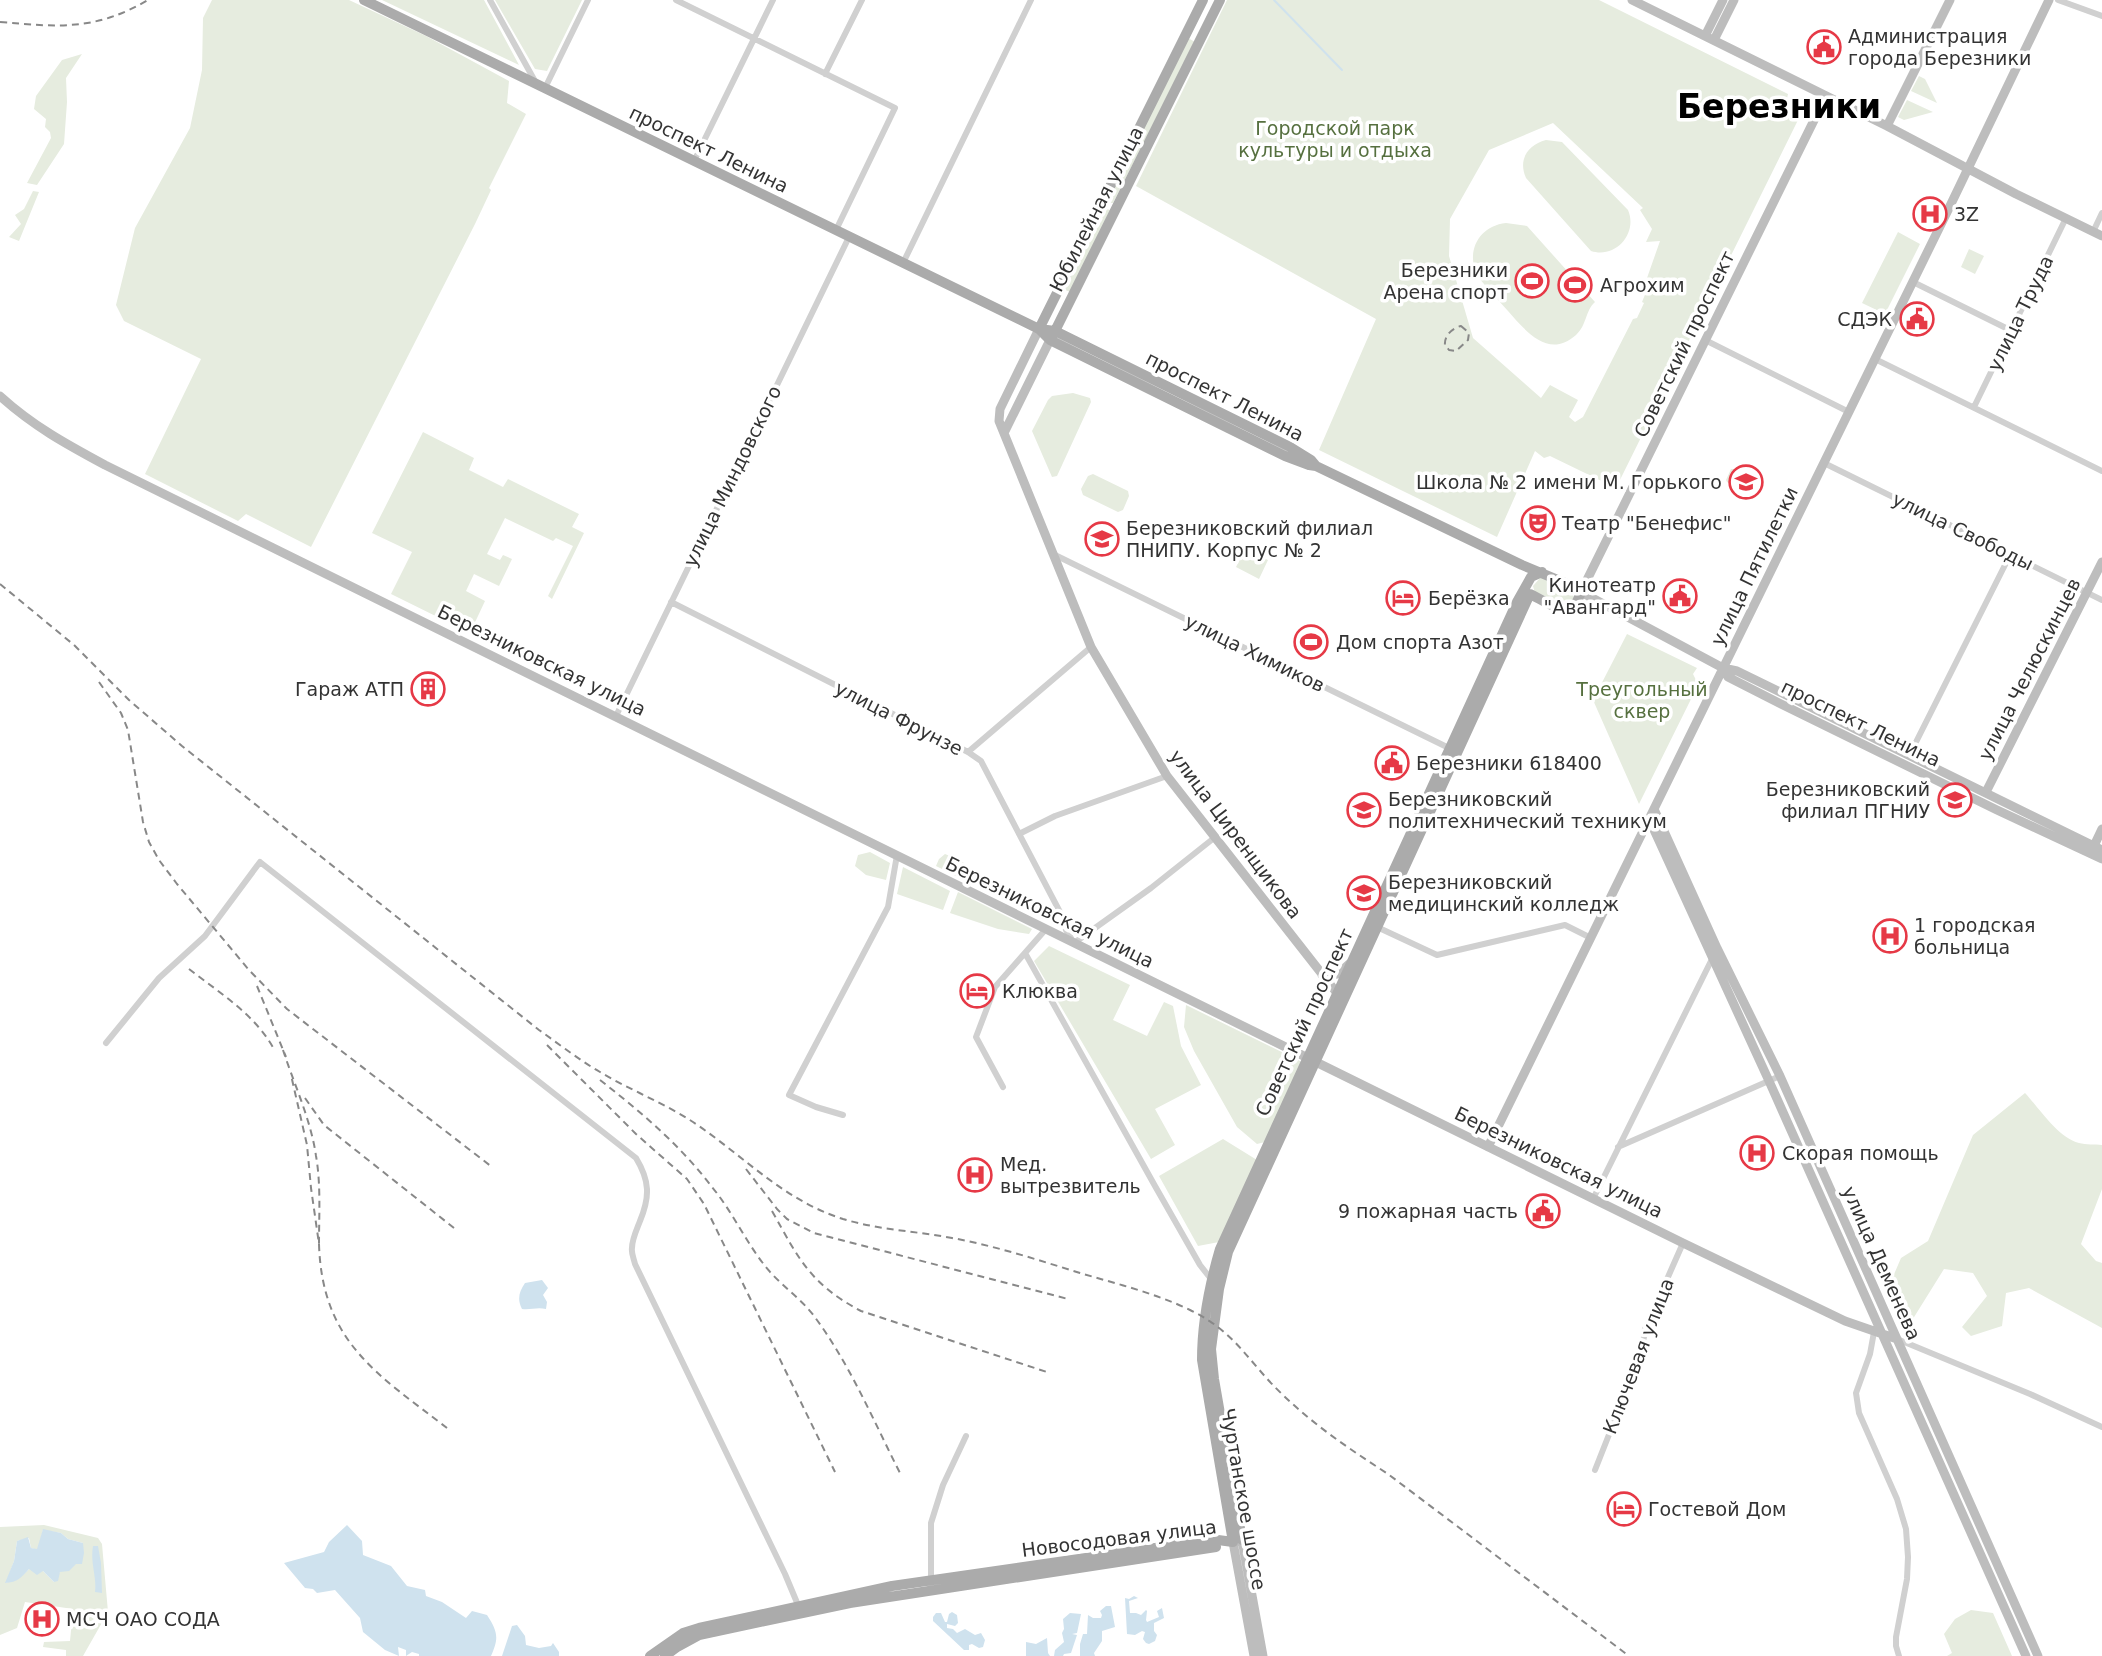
<svg xmlns="http://www.w3.org/2000/svg" width="2102" height="1656" font-family="'DejaVu Sans',sans-serif">
<rect width="100%" height="100%" fill="#fff"/>
<path fill="#e6ecdf" fill-rule="evenodd" d="M212,0H349L426,36L509,81L507,103L526,114L489,188L491,190L475,224L311,547L246,514L238,521L145,474L201,359L124,321L116,305L135,228L190,128L202,70L203,18Z
M382,0H484L519,65Z
M495,0H582L547,71L535,69Z
M1227,0H1599L1788,94C1785,105 1788,114 1798,120L1616,488L1550,456L1544,458L1535,451L1497,537L1319,450L1376,319L1136,186ZM1553,123L1643,208L1640,210L1652,229L1646,242L1660,241L1647,278L1651,280L1642,302L1644,303L1637,318L1633,319L1583,417L1575,422L1569,417L1578,400L1550,385L1541,398L1473,338L1449,256L1450,219L1489,150Z
M1188,38L1195,42L1113,203H1110L1108,198Z
M82,54L66,78L67,102L64,144L37,185L27,183L51,138L50,132L45,127L46,119L34,109L36,96L62,60Z
M1919,76L1925,79L1937,103L1911,91Z
M1907,100L1933,112L1904,120L1898,117Z
M1546,140L1562,142L1628,210C1638,233 1616,259 1591,251L1526,178C1518,160 1527,145 1546,140Z
M33,191L39,192L19,241L9,237L21,224L15,215L24,209Z
M1104,208L1110,210L1070,292L1063,289Z
M1506,223L1527,226L1595,302C1585,311 1587,325 1576,335C1548,360 1525,330 1508,311C1498,300 1488,289 1478,277C1465,253 1478,226 1506,223Z
M1898,232L1920,244L1885,314L1862,303Z
M1969,249L1984,256L1975,274L1961,267Z
M1073,393L1090,398L1091,402L1057,476L1052,477L1032,431L1048,400L1052,396Z
M423,432L474,458L469,470L503,487L508,479L579,514L572,527L584,533L552,599L548,596L573,546L556,538L553,541L505,518L487,554L500,560L503,555L512,559L499,586L474,574L466,591L485,601L470,633L391,594L412,552L372,533Z
M1731,469H1734L1757,481L1758,484L1753,494L1750,495L1727,482L1726,480Z
M1093,474L1128,491L1129,496L1123,510L1118,512L1083,495L1081,489L1088,476Z
M1245,549L1268,560L1259,579L1236,567Z
M1540,578H1544L1573,593L1574,603L1567,608L1535,593L1533,586Z
M1627,634L1697,668L1693,674L1696,680L1700,681L1639,804L1593,700Z
M870,852L890,863L886,880L866,875L855,866L858,855Z
M945,854L962,861L967,867L958,877L936,866L939,859Z
M903,867L950,891L943,910L897,894Z
M958,892L1032,929L1029,934L998,929L950,913Z
M1049,946L1130,985L1113,1020L1147,1036L1164,1002L1173,1006L1181,1046L1201,1085L1155,1109L1175,1145L1151,1159L1034,961Z
M1186,1005L1302,1062L1265,1142L1257,1144L1237,1127L1194,1051L1184,1027Z
M2025,1093C2039,1108 2058,1138 2079,1143C2086,1145 2095,1144 2102,1145V1189L2081,1244L2096,1261L2102,1263V1328L2029,1288L2006,1293L2002,1326L1971,1336L1962,1327L1987,1296L1973,1273L1944,1269L1906,1330L1889,1286L1901,1258L1928,1241L1973,1135Z
M1223,1139L1257,1160L1219,1242L1198,1246L1159,1176Z
M44,1525L98,1538L102,1544L108,1612L83,1656H66V1650L43,1647L44,1642L70,1641L73,1609L25,1602L17,1628L0,1635V1527ZM43,1530L61,1533L68,1539L83,1543L60,1572L54,1582L43,1571L29,1569L24,1574L6,1583L14,1561L17,1541L29,1538L31,1548L38,1550Z
M1971,1610L1993,1613L2012,1656H1947L1952,1653L1944,1634L1955,1619Z"/>
<path fill="#cfe2ee" d="M542,1280L548,1288L543,1295L547,1302L546,1309C537,1307 531,1310 522,1309C517,1299 519,1292 525,1283Z
M347,1525L362,1541L363,1555L391,1566L407,1586L425,1590L426,1596L442,1602L466,1618L472,1611L487,1615C498,1632 499,1638 491,1656H419V1654L412,1652L406,1656V1650L398,1647L399,1656L385,1650L363,1632L360,1618L335,1590L317,1593L313,1589L305,1588L284,1563L324,1552L329,1542Z
M43,1529L61,1533L68,1539L83,1543L84,1553L82,1564H76L69,1571L60,1572L58,1581L54,1582L43,1571L37,1575L29,1569C21,1578 18,1582 5,1583L14,1561L17,1541L28,1537L31,1548L37,1549Z
M93,1546H98L101,1563L102,1593L95,1592C97,1577 90,1563 93,1546Z
M1134,1596L1138,1598L1129,1601L1130,1613H1136L1141,1615L1146,1610L1147,1611L1146,1620L1147,1622L1159,1617L1157,1611L1162,1608L1164,1618L1154,1623V1631L1157,1635L1155,1641L1149,1644L1146,1643L1143,1639L1145,1632L1142,1631L1135,1635L1127,1634L1125,1598L1129,1599Z
M1106,1606H1111L1115,1627L1102,1631V1641L1094,1653L1095,1656H1080V1644L1083,1634H1087L1088,1615L1093,1618H1101L1102,1615L1100,1611Z
M952,1612L957,1615L958,1623L955,1626L947,1624V1628L953,1629L957,1633L965,1629L975,1635L981,1633L985,1640L983,1647L979,1648L972,1644L969,1645V1650H964L933,1621V1617L936,1613H941L945,1622H947L949,1614Z
M1070,1613L1081,1614L1077,1633L1072,1634L1077,1635L1071,1653L1064,1654L1063,1656H1054L1055,1650L1064,1642L1062,1633L1064,1629L1063,1619Z
M517,1625L525,1636L526,1645L539,1648L551,1646L553,1643L559,1652V1656H502L512,1626Z
M1047,1638L1048,1653L1050,1656H1026V1642L1036,1644Z"/>
<g fill="none" stroke-linecap="round" stroke-linejoin="round">
<path stroke="#cfe2ee" stroke-width="2" d="M1274,0L1342,70"/>
<path stroke="#d0d0d0" stroke-width="6" d="M490,0L536,83
M676,0L895,108L836,230
M2058,0L2102,16
M825,74L862,0
M545,88L588,0
M694,161L773,0
M2093,232L2102,213
M903,263L1031,0
M1913,282L2012,331
M1705,340L1849,412
M1875,359L2102,471
M1974,407L2066,218
M1824,463L2102,600
M1053,554L1451,749
M671,602L968,752L981,761L1061,914L1066,930L1074,943L1151,888L1214,838
M616,716L849,237
M968,752L1091,647
M1909,756L2010,555
M1019,834L1055,816L1167,776
M1377,927L1437,955L1565,925L1591,938
M1025,953L1155,1186L1200,1265L1211,1279
M106,1043L159,978L205,936L260,862L636,1158C650,1181 650,1197 640,1221C637,1229 632,1239 632,1248C631,1253 634,1259 635,1264L785,1574L798,1605
M1003,1087L976,1037L995,987L1046,929
M843,1115L816,1107L789,1095L888,907L897,855
M1618,1147L1780,1076
M1593,1199L1712,959
M1874,1332L1870,1354L1856,1393L1859,1413L1897,1499L1906,1529L1908,1557L1907,1579L1896,1637V1646L1899,1656
M1897,1339L2030,1394L2102,1427
M1595,1470L1642,1351L1645,1329L1683,1243
M931,1581V1523L943,1485L966,1436"/>
<path stroke="#bdbdbd" stroke-width="9" d="M1632,0L1887,126L2016,194L2102,236
M1705,36L1723,0
M1714,40L1734,0
M1826,96L1581,592L1723,668L1737,671L2102,850
M1887,126L1950,0
M1039,329L1000,409L999,421L1091,647L1167,776L1340,997
M0,396C33,426 66,444 105,465L1683,1243L1845,1321L1897,1339
M1004,433L1050,340
M1574,609L1588,605H1599
M1723,668L1728,677L1781,704L1997,810L2102,859
M1986,792L2102,562
M1654,809L1717,948L1780,1076L2038,1656
M1649,819L1769,1081L2026,1656
M2092,850L2102,829
M1322,975L1338,974L1349,964
M1488,1147L1950,206L2049,0
M1254,1656L1233,1542L1242,1540L1263,1656"/>
<path stroke="#ababab" stroke-width="10" d="M364,0L1039,329L1055,331L1290,447L1311,460L1316,466
M1039,329L1203,0
M1040,330L1050,340L1285,456L1309,465L1316,466L1522,565L1570,585L1581,592L1574,609C1559,612 1544,601 1530,594
M1052,337L1220,0
M1242,1540L1214,1379L1211,1349L1219,1289L1228,1252L1530,594
M1233,1542L1202,1360C1202,1323 1210,1283 1220,1249L1517,602L1531,577L1542,572
M650,1656L683,1633L699,1628L892,1586L1169,1546L1218,1540L1233,1542
M665,1656L677,1647L699,1635L850,1603L1216,1547"/>
<path stroke="#888" stroke-width="2" stroke-dasharray="7 5" stroke-linecap="butt" d="M0,22C58,27 95,31 148,0
M1461,326L1469,333L1468,340L1456,351L1449,350L1445,345C1444,336 1452,328 1461,326Z
M0,584L74,645L129,700L182,746L539,1030C559,1044 579,1060 600,1072C630,1090 664,1103 693,1122C744,1156 783,1200 843,1219C879,1230 916,1231 952,1238C996,1246 1038,1260 1080,1273C1117,1284 1155,1293 1190,1310C1236,1332 1248,1362 1283,1395C1315,1426 1351,1450 1388,1474L1629,1656
M99,682L121,713L128,730L143,822L149,842L159,860L177,884L249,970L287,1009L492,1167
M189,969C221,994 256,1015 275,1051
M257,986L286,1057
M547,1045L636,1134L687,1179L704,1204L835,1472
M283,1050C294,1084 311,1120 316,1156C321,1184 319,1215 319,1244L311,1188L307,1145L291,1075
M600,1080C641,1112 680,1145 712,1187C731,1210 744,1238 762,1262C777,1283 799,1296 814,1316C850,1364 874,1422 901,1475
M305,1098L324,1125L454,1228
M746,1169L777,1209L787,1219L814,1233L1068,1299
M772,1211C799,1259 810,1284 861,1311L1050,1373
M319,1244C322,1342 377,1374 447,1428"/>
</g>
<defs>
<symbol id="civic-ring" viewBox="-11 -11 22 22"><circle r="9.5" fill="#fff" stroke="#e63946" stroke-width="1.5"/><path d="M-.6-6.5H3V-4.5H.6V-3L4-1V1h2V6H-6V1h2V-1L-.6-3ZM-1.2 2.5V6h2.4V2.5Z" fill="#e63946"/></symbol>
<symbol id="hospital-ring" viewBox="-11 -11 22 22"><circle r="9.5" fill="#fff" stroke="#e63946" stroke-width="1.5"/><path d="M-5-5h3v3.5h4V-5h3V5h-3V1.5h-4V5h-3Z" fill="#e63946"/></symbol>
<symbol id="stadium-ring" viewBox="-11 -11 22 22"><circle r="9.5" fill="#fff" stroke="#e63946" stroke-width="1.5"/><path d="M0-5a6.5 5 0 1 0 0 10a6.5 5 0 1 0 0-10ZM-3.5-1.8h7v3.6h-7Z" fill="#e63946"/></symbol>
<symbol id="school-ring" viewBox="-11 -11 22 22"><circle r="9.5" fill="#fff" stroke="#e63946" stroke-width="1.5"/><path d="M0-5L7-2L0 1L-7-2ZM-4 1L0 2.5L4 1V4Q0 6-4 4Z" fill="#e63946"/></symbol>
<symbol id="theatre-ring" viewBox="-11 -11 22 22"><circle r="9.5" fill="#fff" stroke="#e63946" stroke-width="1.5"/><path d="M-5-5.5Q0-4 5-5.5V0Q5 5 0 6Q-5 5-5 0ZM-3.3-2.5H-1v1.5H-3.3ZM1-2.5H3.3v1.5H1ZM-2.8 1Q0 5.5 2.8 1Z" fill="#e63946"/></symbol>
<symbol id="university-ring" viewBox="-11 -11 22 22"><circle r="9.5" fill="#fff" stroke="#e63946" stroke-width="1.5"/><path d="M0-5L7-2L0 1L-7-2ZM-4 1L0 2.5L4 1V4Q0 6-4 4Z" fill="#e63946"/></symbol>
<symbol id="hotel-ring" viewBox="-11 -11 22 22"><circle r="9.5" fill="#fff" stroke="#e63946" stroke-width="1.5"/><path d="M-6-4.5h1.5V1H6V5H4.5V3h-9V5H-6ZM-4 0a1.8 1.8 0 1 1 3.6 0ZM.5 0V-2.5h3Q6-2.5 6 0Z" fill="#e63946"/></symbol>
<symbol id="building-ring" viewBox="-11 -11 22 22"><circle r="9.5" fill="#fff" stroke="#e63946" stroke-width="1.5"/><path d="M-4-6H4V6H1V3H-1V6H-4ZM-2.5-4.3h1.7v1.8h-1.7ZM.8-4.3h1.7v1.8H.8ZM-2.5-1h1.7V.8h-1.7ZM.8-1h1.7V.8H.8Z" fill="#e63946"/></symbol>
</defs>
<g fill-rule="evenodd">
<use href="#civic-ring" x="1805" y="28" width="38" height="38"/>
<use href="#hospital-ring" x="1911" y="195" width="38" height="38"/>
<use href="#stadium-ring" x="1513" y="262" width="38" height="38"/>
<use href="#stadium-ring" x="1556" y="266" width="38" height="38"/>
<use href="#civic-ring" x="1898" y="300" width="38" height="38"/>
<use href="#school-ring" x="1727" y="463" width="38" height="38"/>
<use href="#theatre-ring" x="1519" y="504" width="38" height="38"/>
<use href="#university-ring" x="1083" y="520" width="38" height="38"/>
<use href="#civic-ring" x="1661" y="577" width="38" height="38"/>
<use href="#hotel-ring" x="1384" y="579" width="38" height="38"/>
<use href="#stadium-ring" x="1292" y="623" width="38" height="38"/>
<use href="#building-ring" x="409" y="670" width="38" height="38"/>
<use href="#civic-ring" x="1373" y="744" width="38" height="38"/>
<use href="#university-ring" x="1936" y="781" width="38" height="38"/>
<use href="#university-ring" x="1345" y="791" width="38" height="38"/>
<use href="#university-ring" x="1345" y="874" width="38" height="38"/>
<use href="#hospital-ring" x="1871" y="917" width="38" height="38"/>
<use href="#hotel-ring" x="958" y="972" width="38" height="38"/>
<use href="#hospital-ring" x="1738" y="1134" width="38" height="38"/>
<use href="#hospital-ring" x="956" y="1156" width="38" height="38"/>
<use href="#civic-ring" x="1524" y="1192" width="38" height="38"/>
<use href="#hotel-ring" x="1605" y="1490" width="38" height="38"/>
<use href="#hospital-ring" x="23" y="1600" width="38" height="38"/>
</g>
<g text-anchor="middle" stroke-width="7" stroke-linejoin="round" paint-order="stroke">
<g font-size="19" fill="#333" stroke="#fff" text-anchor="start">
<text x="1848" y="43">Администрация<tspan x="1848" dy="22">города Березники</tspan></text>
<text x="1954" y="221">3Z</text>
<text x="1508" y="277" text-anchor="end">Березники<tspan x="1508" dy="22">Арена спорт</tspan></text>
<text x="1600" y="292">Агрохим</text>
<text x="1892" y="326" text-anchor="end">СДЭК</text>
<text x="1722" y="489" text-anchor="end">Школа № 2 имени М. Горького</text>
<text x="1562" y="530">Театр "Бенефис"</text>
<text x="1126" y="535">Березниковский филиал<tspan x="1126" dy="22">ПНИПУ. Корпус № 2</tspan></text>
<text x="1656" y="592" text-anchor="end">Кинотеатр<tspan x="1656" dy="22">"Авангард"</tspan></text>
<text x="1428" y="605">Берёзка</text>
<text x="1336" y="649">Дом спорта Азот</text>
<text x="404" y="696" text-anchor="end">Гараж АТП</text>
<text x="1416" y="770">Березники 618400</text>
<text x="1930" y="796" text-anchor="end">Березниковский<tspan x="1930" dy="22">филиал ПГНИУ</tspan></text>
<text x="1388" y="806">Березниковский<tspan x="1388" dy="22">политехнический техникум</tspan></text>
<text x="1388" y="889">Березниковский<tspan x="1388" dy="22">медицинский колледж</tspan></text>
<text x="1914" y="932">1 городская<tspan x="1914" dy="22">больница</tspan></text>
<text x="1002" y="998">Клюква</text>
<text x="1782" y="1160">Скорая помощь</text>
<text x="1000" y="1171">Мед.<tspan x="1000" dy="22">вытрезвитель</tspan></text>
<text x="1518" y="1218" text-anchor="end">9 пожарная часть</text>
<text x="1648" y="1516">Гостевой Дом</text>
<text x="66" y="1626">МСЧ ОАО СОДА</text>
</g>
<g font-size="19" fill="#56703f" stroke="#fff">
<text x="1335" y="135">Городской парк<tspan x="1335" dy="22">культуры и отдыха</tspan></text>
<text x="1642" y="696">Треугольный<tspan x="1642" dy="22">сквер</tspan></text>
</g>
<g font-size="19" fill="#333" stroke="#fff">
<text transform="translate(709 149) rotate(26)" y="7">проспект Ленина</text>
<text transform="translate(1096 209) rotate(-63)" y="7">Юбилейная улица</text>
<text transform="translate(2020 313) rotate(-64)" y="7">улица Труда</text>
<text transform="translate(1684 344) rotate(-64)" y="7">Советский проспект</text>
<text transform="translate(1225 396) rotate(27)" y="7">проспект Ленина</text>
<text transform="translate(732 476) rotate(-64)" y="7">улица Миндовского</text>
<text transform="translate(1963 531) rotate(26)" y="7">улица Свободы</text>
<text transform="translate(1754 566) rotate(-64)" y="7">улица Пятилетки</text>
<text transform="translate(1255 653) rotate(26)" y="7">улица Химиков</text>
<text transform="translate(542 660) rotate(26)" y="7">Березниковская улица</text>
<text transform="translate(2029 669) rotate(-63)" y="7">улица Челюскинцев</text>
<text transform="translate(899 718) rotate(27)" y="7">улица Фрунзе</text>
<text transform="translate(1861 723) rotate(26)" y="7">проспект Ленина</text>
<text transform="translate(1236 834) rotate(53)" y="7">улица Циренщикова</text>
<text transform="translate(1050 912) rotate(26)" y="7">Березниковская улица</text>
<text transform="translate(1304 1022) rotate(-65)" y="7">Советский проспект</text>
<text transform="translate(1559 1162) rotate(26)" y="7">Березниковская улица</text>
<text transform="translate(1882 1263) rotate(66)" y="7">улица Деменева</text>
<text transform="translate(1638 1356) rotate(-69)" y="7">Ключевая улица</text>
<text transform="translate(1244 1499) rotate(80)" y="7">Чуртанское шоссе</text>
<text transform="translate(1119 1538) rotate(-7)" y="7">Новосодовая улица</text>
</g>
<g font-size="33" font-weight="bold" fill="#000" stroke="#fff">
<text x="1779" y="118">Березники</text>
</g>
</g>
</svg>
